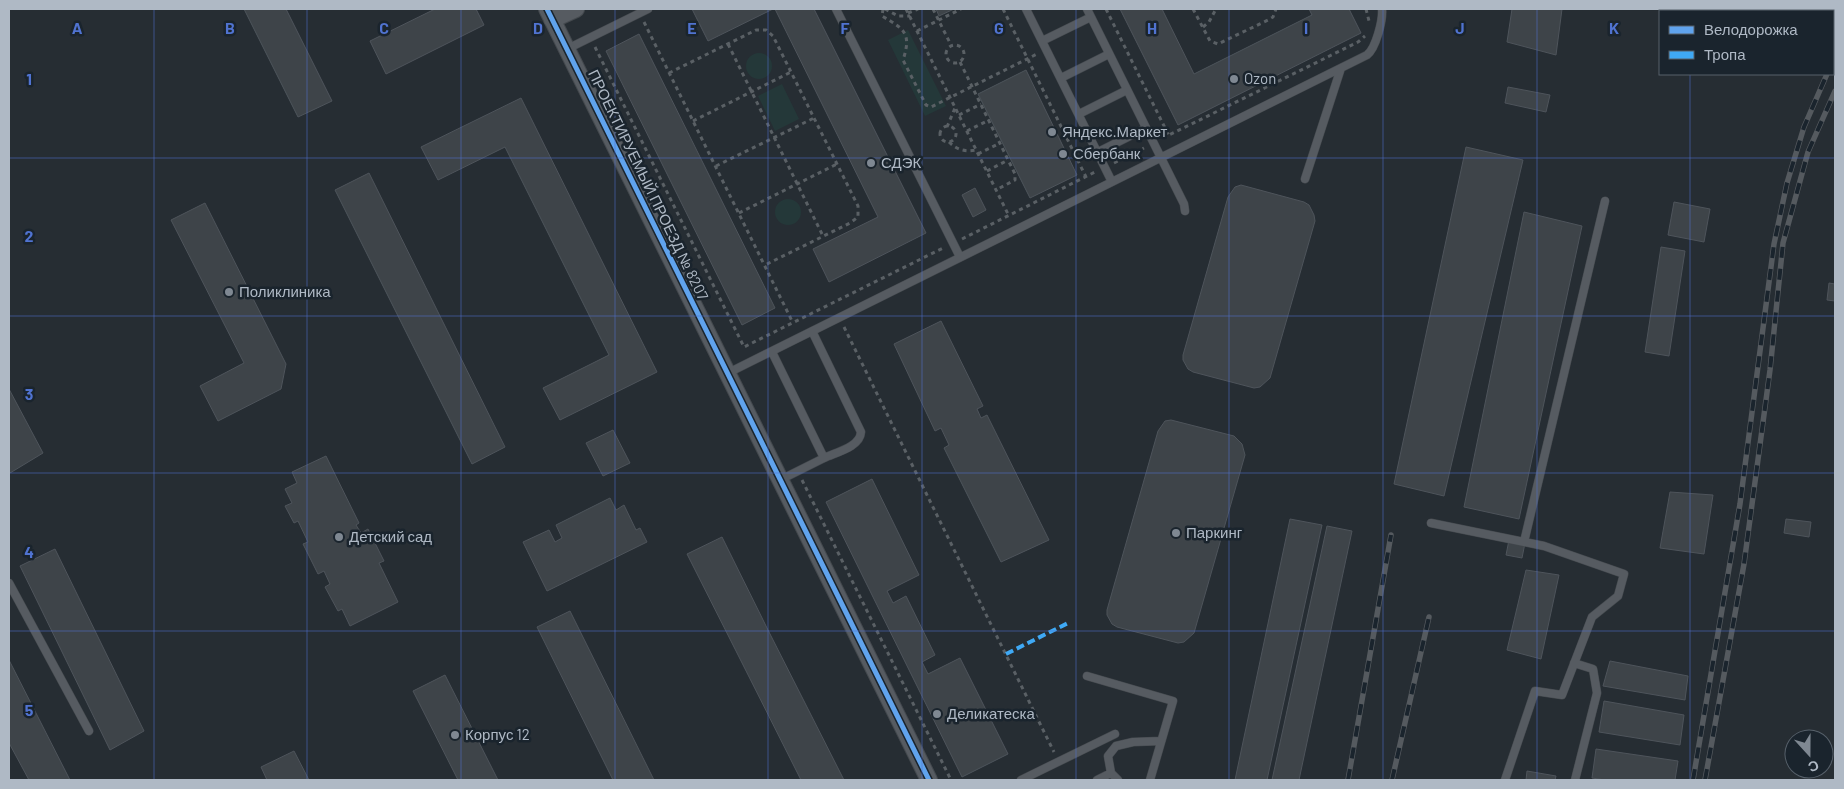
<svg xmlns="http://www.w3.org/2000/svg" width="1844" height="789" font-family="Barlow,sans-serif">
<rect width="100%" height="100%" fill="#262d33"/>
<path fill="#243839" d="M908,30L946,106L925,116L888,40Z
M746 66a13 13 0 1 1 26 0a13 13 0 1 1-26 0Z
M782,84L799,119L775,131L758,96Z
M775 212a13 13 0 1 1 26 0a13 13 0 1 1-26 0Z"/>
<path fill="#3e4449" stroke="#4e545b" d="M244,9H286L332,101L298,117Z
M435,9H476L484,25L386,74L370,41Z
M692,9H773L708,41Z
M775,9H814L926,233L829,282L813,249L878,217Z
M936,9H954L939,16Z
M1120,9H1162L1194,74L1312,15L1309,9H1349L1361,33L1178,125Z
M1512,9H1562L1556,55L1507,42Z
M1698,9H1734V11H1698Z
M639,34L775,308L742,325L606,51Z
M1026,70L1077,175L1030,198L978,94Z
M1508,87L1550,95L1546,112L1505,103Z
M521,98L657,372L560,420L543,388L609,355L505,147L438,180L421,147Z
M1466,147L1523,160L1444,496L1394,484Z
M369,173L505,447L472,464L335,190Z
M1241,185L1304,202L1309,205L1314,215L1315,221L1270,378L1260,387L1254,388L1193,372L1188,369L1183,360V355L1228,197L1235,187Z
M975,188L986,210L973,217L962,195Z
M1674,202L1710,209L1704,242L1668,235Z
M205,203L286,364L281,389L218,421L200,386L244,363L171,220Z
M1524,212L1582,226L1519,519L1464,507Z
M1661,247L1685,251L1669,356L1645,352Z
M1829,283L1835,284V301L1827,300Z
M941,321L983,406L977,409L981,418L987,415L1049,540L1001,562L944,448L949,445L941,428L935,431L894,344Z
M9,389L43,453L10,473L9,470Z
M1171,420L1234,436L1242,444L1245,455L1194,633L1184,642L1178,643L1117,627L1112,624L1107,615V610L1158,431L1165,421Z
M613,430L630,463L603,476L586,443Z
M326,456L359,523L356,525L361,533L368,529L384,561L379,563L398,602L350,626L342,609L338,611L325,587L330,584L324,571L318,574L303,544L308,542L298,521L294,523L285,506L292,503L285,489L297,483L292,472Z
M872,479L919,575L887,591L893,603L906,596L935,655L922,662L928,674L960,658L1008,754L962,777L826,502Z
M1670,492L1713,495L1704,554L1660,548Z
M610,498L616,510L624,505L636,530L640,528L647,542L547,591L523,542L549,530L555,542L562,538L556,525Z
M1290,519L1322,525L1267,780H1235Z
M1786,519L1811,522L1809,537L1784,533Z
M1327,526L1352,531L1299,780H1272Z
M722,537L769,632L844,780H801L735,649L687,554Z
M1509,540L1525,543L1522,558L1506,555Z
M55,549L144,731L110,750L20,566Z
M1526,570L1559,575L1541,659L1507,650Z
M570,611L654,780H613L537,627Z
M9,660L70,780H29L9,743Z
M1610,661L1688,676L1685,700L1603,686Z
M445,675L498,780H458L413,691Z
M1604,701L1684,715L1680,745L1599,732Z
M1596,749L1678,761L1675,780H1605L1592,778Z
M294,751L309,780H267L261,767Z
M1527,771L1556,776L1555,780H1526Z"/>
<g fill="none" stroke-linecap="round" stroke-linejoin="round">
<defs>
<path id="lane" d="M836,9L960,257
M1026,9L1112,182
M1087,9L1184,204L1185,211
M1042,41L1091,17
M567,49L648,9
M1061,78L1109,54
M1079,114L1127,90
M1098,152L1146,128
M1305,179L1341,68
M772,352L824,458C837,452 860,447 861,432L812,331
M728,373L1367,55C1376,48 1383,20 1382,9
M780,480L824,458
M1431,523L1544,546L1624,574L1618,596L1592,617L1562,695L1535,691L1505,780
M1524,542L1605,201
M9,583L89,731
M1574,663L1593,669L1597,693L1575,780
M1087,676L1173,701L1150,780
M1021,780L1115,734
M1097,780L1111,773
M1118,780L1111,773L1108,756L1116,746L1133,742L1161,741"/>
<path id="street" d="M547,9L929,780
M552,20L576,9"/>
</defs>
<use href="#lane" stroke="#44494e" stroke-width="9"/>
<use href="#street" stroke="#44494e" stroke-width="18"/>
<path stroke="#5a6065" stroke-width="3" stroke-dasharray="4 4" stroke-linecap="butt" d="M883,9L882,16C904,29 912,33 903,60L924,101L926,105L931,107L1037,54
M885,9L898,16H910
M906,9L1009,216
M933,9L951,45
M1003,9L1086,177
M1106,9L1169,136
M1193,9L1210,41L1218,44L1268,20L1273,17L1276,9
M1366,9L1369,21
M908,13L918,9
M644,22L793,323
M1203,27L1209,22L1216,9
M917,31L961,9
M728,44L823,236
M946 54a9 9 0 1 1 18 0a9 9 0 1 1-18 0Z
M595,47L744,347L943,248
M960,62L1015,174V180L996,190
M669,73L756,30H766L773,36L858,206V217L850,223L765,265
M959,115L981,104
M693,121L791,72
M940 134a8 8 0 1 1 16 0a8 8 0 1 1-16 0Z
M947,127L955,108
M967,131L989,120
M1163,138L1358,42L1365,36
M949,142C957,150 965,152 976,150
M978,154L1000,143
M1114,163L1144,148
M716,166L814,118
M987,171L1008,160
M739,213L837,164
M962,239L1095,172
M844,327L1054,752
M802,480L951,780"/>
<use href="#lane" stroke="#565b61" stroke-width="8"/>
<use href="#street" stroke="#565b61" stroke-width="16"/>
<defs>
<path id="rail" d="M1833,62L1835,57
M1348,780L1391,535
M1392,780L1429,617
M1693,780L1740,504L1774,244L1787,183L1804,127L1827,74
M1705,780L1744,564L1770,370L1783,243L1808,152L1835,91"/>
</defs>
<use href="#rail" stroke="#555a5f" stroke-width="5.5"/>
<use href="#rail" stroke="#1a242d" stroke-width="4" stroke-dasharray="11" stroke-linecap="butt"/>
<path stroke="#3fa9f5" stroke-width="4" stroke-dasharray="8 4" stroke-linecap="butt" d="M1006,654L1070,622"/>
<defs>
<path id="cycleway" d="M547,9L929,780"/>
</defs>
<use href="#cycleway" stroke="#1a242d" stroke-width="8"/>
<use href="#cycleway" stroke="#60a3ed" stroke-width="5"/>
</g>
<path fill="none" stroke="#5073d1" stroke-width="1" stroke-opacity="0.55" d="M154,9V780M307,9V780M461,9V780M615,9V780M768,9V780M922,9V780M1076,9V780M1229,9V780M1383,9V780M1537,9V780M1690,9V11M1690,74V780M9,158H1835M9,316H1835M9,473H1835M9,631H1835"/>
<g fill="#7f8892" stroke="#1a242d" stroke-width="2">
<circle cx="1234" cy="79" r="5"/>
<circle cx="1052" cy="132" r="5"/>
<circle cx="1063" cy="154" r="5"/>
<circle cx="871" cy="163" r="5"/>
<circle cx="229" cy="292" r="5"/>
<circle cx="1176" cy="533" r="5"/>
<circle cx="339" cy="537" r="5"/>
<circle cx="937" cy="714" r="5"/>
<circle cx="455" cy="735" r="5"/>
</g>
<g text-anchor="middle" stroke-width="5" stroke-linejoin="round" paint-order="stroke">
<g font-size="15" fill="#afb9c5" stroke="#1a242d" text-anchor="start">
<text x="1244" y="84">Ozon</text>
<text x="1062" y="137">Яндекс.Маркет</text>
<text x="1073" y="159">Сбербанк</text>
<text x="881" y="168">СДЭК</text>
<text x="239" y="297">Поликлиника</text>
<text x="1186" y="538">Паркинг</text>
<text x="349" y="542">Детский сад</text>
<text x="947" y="719">Деликатеска</text>
<text x="465" y="740">Корпус 12</text>
</g>
<g font-size="15" fill="#afb9c5" stroke="#1a242d">
<text transform="translate(648 185) rotate(64)" y="5">ПРОЕКТИРУЕМЫЙ ПРОЕЗД № 8207</text>
</g>
</g>
<g font-size="16" text-anchor="middle" font-weight="bold" fill="#5073d1" stroke="#1a242d" stroke-width="5" stroke-linejoin="round" paint-order="stroke">
<text x="77" y="34">A</text>
<text x="230" y="34">B</text>
<text x="384" y="34">C</text>
<text x="538" y="34">D</text>
<text x="692" y="34">E</text>
<text x="845" y="34">F</text>
<text x="999" y="34">G</text>
<text x="1152" y="34">H</text>
<text x="1306" y="34">I</text>
<text x="1460" y="34">J</text>
<text x="1614" y="34">K</text>
<text x="29" y="85">1</text>
<text x="29" y="242">2</text>
<text x="29" y="400">3</text>
<text x="29" y="558">4</text>
<text x="29" y="716">5</text>
</g>
<rect width="1844" height="789" fill="none" stroke="#afb9c5" stroke-width="20"/>
<rect x="1659" y="10" width="175" height="65" fill="#1a242d" stroke="#56606a"/>
<rect x="1669" y="26" width="25" height="8" fill="#60a3ed" stroke="#56606a"/>
<text x="1704" y="35" font-size="15" fill="#afb9c5">Велодорожка</text>
<rect x="1669" y="51" width="25" height="8" fill="#3fa9f5" stroke="#56606a"/>
<text x="1704" y="60" font-size="15" fill="#afb9c5">Тропа</text>
<g transform="translate(1809 754) rotate(159)"><circle r="24" fill="#1a242d" stroke="#56606a"/>
<path d="M0-4L9 19L0 12L-9 19Z" fill="#7f8892"/>
<text y="-8" font-size="14" font-weight="bold" text-anchor="middle" fill="#afb9c5">С</text>
</g>
</svg>
